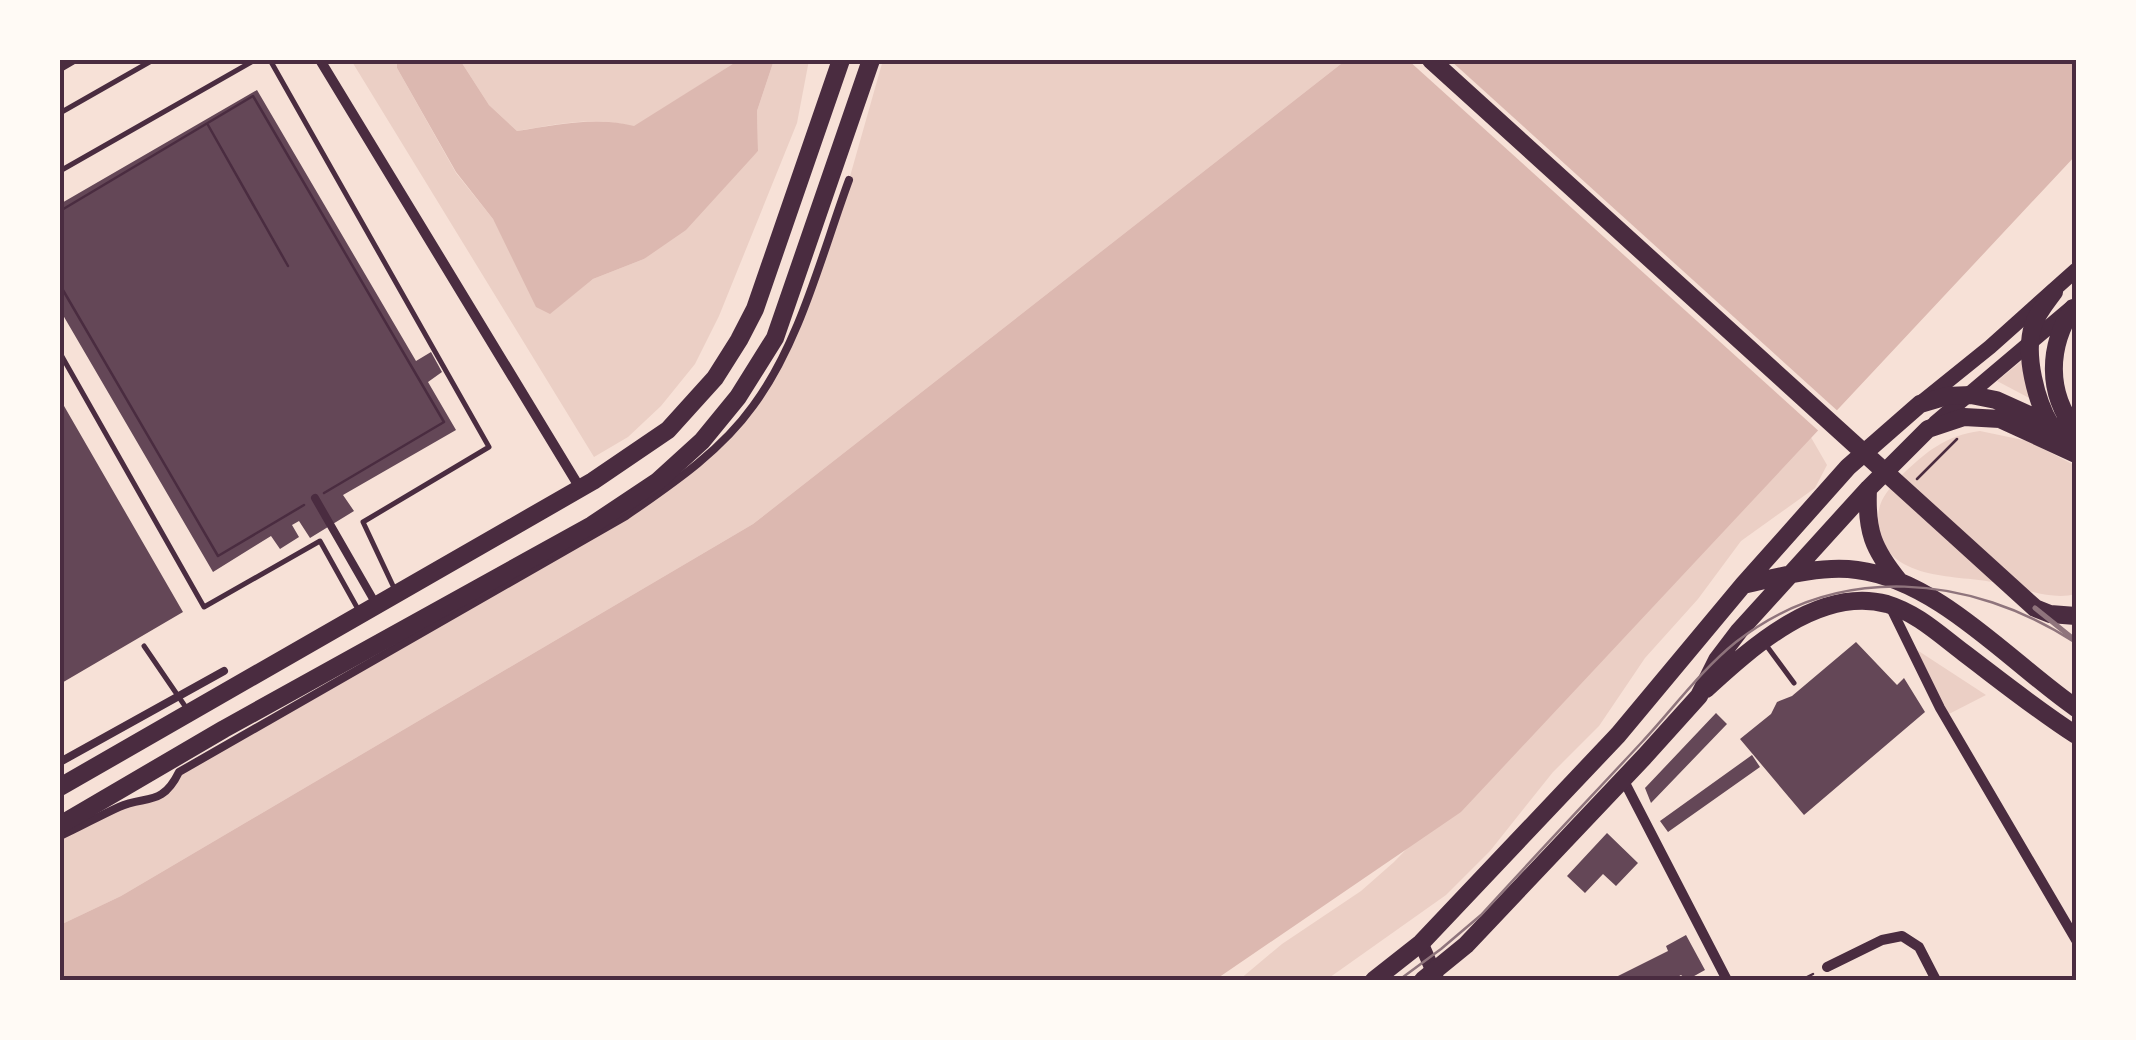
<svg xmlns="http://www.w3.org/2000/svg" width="2136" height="1040" font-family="'Work Sans',sans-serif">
<rect width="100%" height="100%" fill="#f7e1d7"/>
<path fill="#ebcfc5" d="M351,60H397V68L456,173L493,219L512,256L550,313L593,279L644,259L758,151L757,111L774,60H809L797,123L719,316L695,364L661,406L628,437L594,457Z
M460,60H739L634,127C595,115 557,125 517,131L489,105Z
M883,60H1346L753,524L121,896L60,925V836C80,827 99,816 119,807C147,795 161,807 179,772L678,480L753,406L782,359L849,180Z
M2024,359L2035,401L1997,381Z
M1980,431L2028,441L2076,466V594C2050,601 2020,587 1993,582C1953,575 1887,580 1879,528C1875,503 1886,492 1902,475C1927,451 1945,436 1980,431Z
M1809,434L1827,465L1815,488L1741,541L1698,599L1645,658L1599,726L1553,772L1490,851L1446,895L1326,980H1239L1282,944L1361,891L1394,862Z
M1917,650L1986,695L1947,715Z"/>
<path fill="#dcb8b0" d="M397,60H460L489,105L517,131C557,125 595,116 634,126L739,60H774L757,111L758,151L686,230L644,259L593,279L550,314L536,307L493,219L456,172L397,68Z
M1346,60H2076V155L1461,812L1215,980H60V925L121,896L753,524Z"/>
<path fill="#f7e1d7" d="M1408,60H1450L1841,414L1822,434Z"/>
<path fill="#644757" d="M257,90L416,361L431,352L442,372L428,382L456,430L343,495L354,511L310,538L299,521L292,525L299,537L280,549L271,536L213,572L60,310V204Z
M60,399L183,612L60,684Z
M1856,642L1897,685L1904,678L1925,712L1804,815L1740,739L1771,714L1777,702L1792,696Z
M1716,713L1727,724L1651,803L1645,788Z
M1752,755L1760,767L1668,832L1660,821Z
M1607,833L1638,863L1616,886L1603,874L1585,893L1567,876Z
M1686,935L1705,970L1687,980L1681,975L1672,980H1610L1668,951L1666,946Z"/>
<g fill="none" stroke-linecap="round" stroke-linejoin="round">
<path stroke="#4a2c40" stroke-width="2.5" d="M208,125L288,266
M60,211L253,96L444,422L324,493
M60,285L218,556L304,505
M1917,479L1957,439
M1801,980L1813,974"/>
<path stroke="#4a2c40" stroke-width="5" d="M270,60L489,447L363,522L395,590
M60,113L153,60
M60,171L255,60
M60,353L204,607L320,541L359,611
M1766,645L1794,683
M144,646L187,709"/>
<path stroke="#4a2c40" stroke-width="8" d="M315,498L376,604
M60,762L224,671
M60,836C80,827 99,816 119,807C146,795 162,807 179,772L626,516C672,484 720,452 753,406C800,343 822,253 849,180"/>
<path stroke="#4a2c40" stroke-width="10" d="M320,60L580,488
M60,67L72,60
M1890,606L1940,708L2076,940
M1623,779L1727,980
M1827,967L1882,940L1902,936L1919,947L1936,980"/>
<path stroke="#4a2c40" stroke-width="15" d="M1923,401L1990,347L2076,270
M1935,423L2070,309
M1421,943L1437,980"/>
<path stroke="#4a2c40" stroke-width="18" d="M1431,60L2035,608L2050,614L2076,616
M2073,308C2048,346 2046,393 2076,430
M2051,426C2036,401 2024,355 2033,326C2037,313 2046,303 2054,292
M1868,489C1866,531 1873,549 1899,581
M1743,585C1778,577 1821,565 1857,570C1938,580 2011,663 2076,708
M1706,689C1752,647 1819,586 1887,604C1917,613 1940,635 1964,653C2001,681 2037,710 2076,735
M60,787L593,481L668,430L715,378L739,340L755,309L841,60
M60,825L224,729L592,525L658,481L702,441L738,397L775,338L871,60
M1374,980L1421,943L1618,735L1743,585L1848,467L1920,404L1947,396L1971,395L1996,400L2076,436
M1423,980L1466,945L1644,757L1699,696L1717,660L1739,631L1868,489L1928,429L1964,417L2000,419L2076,454"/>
<path stroke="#8f747c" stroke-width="2.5" d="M1399,980L1441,949L1481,915C1534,857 1588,800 1642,742C1672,710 1701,670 1736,642C1838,562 1970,574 2076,643"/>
<path stroke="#8f747c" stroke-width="5" d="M2035,608L2076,641"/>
</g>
<rect width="2136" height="1040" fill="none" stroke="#fffaf5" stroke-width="125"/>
<rect x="62" y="62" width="2012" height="916" fill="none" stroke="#4a2c40" stroke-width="4"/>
</svg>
